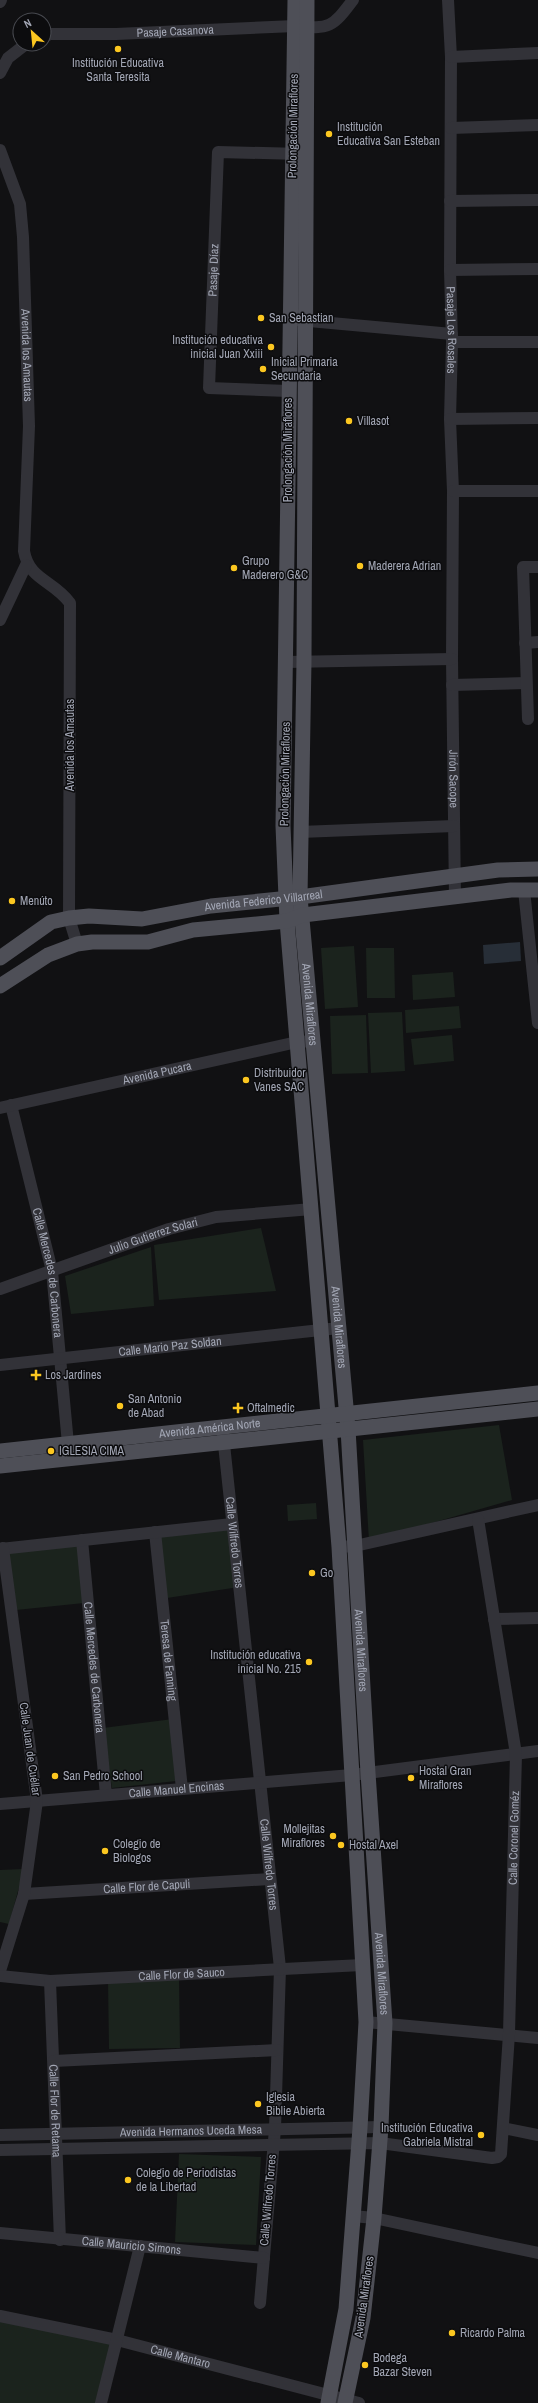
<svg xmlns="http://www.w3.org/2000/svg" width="538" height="2403" font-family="'Archivo Narrow',sans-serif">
<rect width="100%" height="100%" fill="#111113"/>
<path fill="#1b231d" d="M354,946L358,1007L325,1009L321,948Z
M366,948H394L395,998H367Z
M453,972L455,997L413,1000L412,975Z
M459,1006L461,1028L406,1033L405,1010Z
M402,1012L405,1071L371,1073L368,1013Z
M366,1015L368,1073L332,1074L330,1016Z
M452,1035L454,1061L414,1065L411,1039Z
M261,1228L276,1291L159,1300L154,1245Z
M151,1247L154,1306L71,1314L65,1276Z
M499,1425L512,1500L369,1541L363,1440Z
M316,1503L317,1519L288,1521L287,1505Z
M234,1528L239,1587L167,1598L159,1535Z
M79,1545L84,1603L16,1610L8,1552Z
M173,1719L176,1781L112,1788L103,1728Z
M24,1869L9,1924L0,1922V1870Z
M179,1978L180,2048L109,2049L108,1980Z
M179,2154L261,2157L256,2245L175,2242Z
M0,2316L117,2340L101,2403H0Z"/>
<path fill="#272e37" d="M520,942L521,961L484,964L483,945Z"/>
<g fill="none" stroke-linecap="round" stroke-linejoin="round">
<g stroke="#323238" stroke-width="12">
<path id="s1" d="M448,0L451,57L450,270L452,342L450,419L453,491L452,659L455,898"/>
<path d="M0,2L1,0"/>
<path id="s2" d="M44,37L50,34H116L295,26C330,29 332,28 353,0"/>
<path d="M451,57L538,53"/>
<path d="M0,73L8,58L26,44"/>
<path d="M451,128L538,125"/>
<path id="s3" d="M0,150L20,204L23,237L29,426L24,551C29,580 53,580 70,603L69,918L77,944"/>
<path d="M450,201L538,200"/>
<path d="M450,270L538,269"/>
<path d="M298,320L452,334"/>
<path d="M452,342H538"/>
<path id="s4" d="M288,391L209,388L218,152L302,154"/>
<path d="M450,419L538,418"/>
<path d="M453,491H538"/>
<path d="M0,620L26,565"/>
<path d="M525,643L538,642"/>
<path d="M287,662L452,659"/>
<path d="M452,685L526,683"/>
<path d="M528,719L523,567H538"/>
<path d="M300,832L454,826"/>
<path d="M524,890L538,1023"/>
<path id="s5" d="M11,1105L52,1271L68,1444"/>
<path id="s6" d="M0,1108L297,1042L314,1041"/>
<path id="s7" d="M0,1289L169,1229L216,1217L312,1209"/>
<path id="s8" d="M0,1365L339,1328"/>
<path id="s9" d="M223,1435L280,1968L275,2129L260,2303"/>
<path id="s10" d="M155,1532L182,1789"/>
<path id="s11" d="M82,1540L106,1795"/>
<path d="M339,1547L355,1546L538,1505"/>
<path d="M0,1549L232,1524"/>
<path d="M494,1619L538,1618"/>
<path id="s12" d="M0,1804L352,1775L538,1751"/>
<path id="s13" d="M24,1894L270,1879"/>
<path d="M0,1971L24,1894L37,1801L3,1548"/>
<path id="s14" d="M0,1976L50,1981L362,1965"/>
<path id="s15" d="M50,1981L60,2240"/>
<path d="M366,2022L538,2038"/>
<path d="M54,2061L277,2050"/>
<path d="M503,2128L538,2135"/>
<path id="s16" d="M0,2135L381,2127"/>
<path id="s17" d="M0,2150L380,2143L492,2158L498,2157L501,2154L509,2034L516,1754L478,1519"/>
<path d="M353,2216L374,2218L538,2253"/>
<path id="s18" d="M0,2233L264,2258"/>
<path id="s19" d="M0,2316L117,2340L359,2403"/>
<path d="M101,2403L140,2246"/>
</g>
<g stroke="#4e4f57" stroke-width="15">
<path d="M295,0L283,826L287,921L339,1547L366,2022L360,2128L346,2309L328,2403"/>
<path id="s20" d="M307,0L304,661L300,897L348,1429L368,1773L385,2023L381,2127L374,2218L363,2318L345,2403"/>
<path id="s21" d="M0,958L51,922L69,918L89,916L142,919L211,906L300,897L498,870L538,869"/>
<path d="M0,986L48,955L77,944L92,942H148L193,930L287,921L303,915L511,890H538"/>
<path id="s22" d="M0,1451L538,1393"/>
<path d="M0,1466L538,1409"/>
</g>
</g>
<g fill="#fcc720" stroke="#0c0c0e" stroke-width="1.5">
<circle cx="118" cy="49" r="4"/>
<circle cx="329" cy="134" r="4"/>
<circle cx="261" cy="318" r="4"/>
<circle cx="271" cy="347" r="4"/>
<circle cx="263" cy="369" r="4"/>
<circle cx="349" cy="421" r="4"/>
<circle cx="360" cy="566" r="4"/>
<circle cx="234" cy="568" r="4"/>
<circle cx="12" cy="901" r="4"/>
<circle cx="246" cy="1080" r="4"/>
<path d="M34 1369h4v4h4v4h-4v4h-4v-4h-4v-4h4z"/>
<circle cx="120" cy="1406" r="4"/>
<path d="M236 1402h4v4h4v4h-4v4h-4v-4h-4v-4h4z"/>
<circle cx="51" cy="1451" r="4"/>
<circle cx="312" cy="1573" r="4"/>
<circle cx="309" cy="1662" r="4"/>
<circle cx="55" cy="1776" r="4"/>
<circle cx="411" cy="1778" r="4"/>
<circle cx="333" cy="1836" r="4"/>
<circle cx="341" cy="1845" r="4"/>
<circle cx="105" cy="1851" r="4"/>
<circle cx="258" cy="2104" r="4"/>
<circle cx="481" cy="2135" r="4"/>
<circle cx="128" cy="2180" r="4"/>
<circle cx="452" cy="2333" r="4"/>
<circle cx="365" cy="2365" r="4"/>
</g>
<g text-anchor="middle" stroke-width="3" stroke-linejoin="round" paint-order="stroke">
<g font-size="12" fill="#a2a6b4" stroke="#0c0c0e">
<text dy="4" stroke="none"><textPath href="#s2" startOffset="132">Pasaje Casanova</textPath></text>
<text transform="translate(293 126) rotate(-89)" y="4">Prolongación Miraflores</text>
<text dy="4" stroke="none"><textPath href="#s4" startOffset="197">Pasaje Díaz</textPath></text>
<text dy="4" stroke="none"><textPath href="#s1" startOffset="330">Pasaje Los Rosales</textPath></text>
<text dy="4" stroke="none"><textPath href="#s3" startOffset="209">Avenida los Amautas</textPath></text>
<text transform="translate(288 450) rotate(-90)" y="4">Prolongación Miraflores</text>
<text transform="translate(70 745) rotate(-90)" y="4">Avenida los Amautas</text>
<text transform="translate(285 774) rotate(-89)" y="4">Prolongación Miraflores</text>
<text dy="4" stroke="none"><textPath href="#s1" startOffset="779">Jirón Sacope</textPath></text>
<text dy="4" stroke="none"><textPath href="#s21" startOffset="277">Avenida Federico Villarreal</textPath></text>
<text dy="4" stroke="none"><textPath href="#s20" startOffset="1005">Avenida Miraflores</textPath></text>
<text dy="4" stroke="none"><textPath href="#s6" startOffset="161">Avenida Pucara</textPath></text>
<text dy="4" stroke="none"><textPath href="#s7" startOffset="162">Julio Gutierrez Solari</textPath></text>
<text dy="4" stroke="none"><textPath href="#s5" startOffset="172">Calle Mercedes de Carbonera</textPath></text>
<text dy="4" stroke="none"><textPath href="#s20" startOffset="1329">Avenida Miraflores</textPath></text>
<text dy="4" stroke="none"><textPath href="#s8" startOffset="171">Calle Mario Paz Soldan</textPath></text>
<text dy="4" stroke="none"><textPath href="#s22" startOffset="211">Avenida América Norte</textPath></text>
<text dy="4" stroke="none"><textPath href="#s9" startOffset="108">Calle Wilfredo Torres</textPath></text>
<text dy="4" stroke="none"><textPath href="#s20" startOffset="1653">Avenida Miraflores</textPath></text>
<text dy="4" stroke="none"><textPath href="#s10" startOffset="129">Teresa de Fanning</textPath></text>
<text dy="4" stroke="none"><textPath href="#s11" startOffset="128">Calle Mercedes de Carbonera</textPath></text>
<text transform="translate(30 1749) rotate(82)" y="4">Calle Juan de Cuéllar</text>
<text dy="4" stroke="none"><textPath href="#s12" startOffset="177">Calle Manuel Encinas</textPath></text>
<text dy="4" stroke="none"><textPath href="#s17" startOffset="820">Calle Coronel Goméz</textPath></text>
<text dy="4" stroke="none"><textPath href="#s9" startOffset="432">Calle Wilfredo Torres</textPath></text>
<text dy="4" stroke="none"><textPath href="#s13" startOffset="123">Calle Flor de Capuli</textPath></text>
<text dy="4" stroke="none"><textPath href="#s14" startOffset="182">Calle Flor de Sauco</textPath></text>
<text dy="4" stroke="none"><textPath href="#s20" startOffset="1977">Avenida Miraflores</textPath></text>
<text dy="4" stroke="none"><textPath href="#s15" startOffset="130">Calle Flor de Retama</textPath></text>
<text dy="4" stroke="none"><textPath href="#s16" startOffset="191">Avenida Hermanos Uceda Mesa</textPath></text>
<text transform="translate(268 2200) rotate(-85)" y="4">Calle Wilfredo Torres</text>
<text dy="4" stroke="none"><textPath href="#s18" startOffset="132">Calle Mauricio Simons</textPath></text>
<text transform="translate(364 2297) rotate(-82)" y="4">Avenida Miraflores</text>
<text dy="4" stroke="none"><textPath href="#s19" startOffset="185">Calle Mantaro</textPath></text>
</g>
<g font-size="12" fill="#a2a6b4" stroke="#0c0c0e" text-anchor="start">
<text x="118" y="67" text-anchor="middle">Institución Educativa<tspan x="118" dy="14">Santa Teresita</tspan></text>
<text x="337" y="131">Institución<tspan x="337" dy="14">Educativa San Esteban</tspan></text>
<text x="269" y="322">San Sebastian</text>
<text x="263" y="344" text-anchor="end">Institución educativa<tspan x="263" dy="14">inicial Juan Xxiii</tspan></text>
<text x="271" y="366">Inicial Primaria<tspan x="271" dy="14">Secundaria</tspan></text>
<text x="357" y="425">Villasot</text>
<text x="242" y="565">Grupo<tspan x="242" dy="14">Maderero G&amp;C</tspan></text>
<text x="368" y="570">Maderera Adrian</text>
<text x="20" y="905">Menúto</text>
<text x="254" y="1077">Distribuidor<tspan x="254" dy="14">Vanes SAC</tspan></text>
<text x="45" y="1379">Los Jardines</text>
<text x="128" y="1403">San Antonio<tspan x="128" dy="14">de Abad</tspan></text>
<text x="247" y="1412">Oftalmedic</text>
<text x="59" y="1455">IGLESIA CIMA</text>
<text x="320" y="1577">Go</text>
<text x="301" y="1659" text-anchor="end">Institución educativa<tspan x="301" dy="14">inicial No. 215</tspan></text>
<text x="419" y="1775">Hostal Gran<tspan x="419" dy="14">Miraflores</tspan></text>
<text x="63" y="1780">San Pedro School</text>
<text x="325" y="1833" text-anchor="end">Mollejitas<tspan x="325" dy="14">Miraflores</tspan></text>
<text x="113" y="1848">Colegio de<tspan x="113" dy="14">Biologos</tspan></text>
<text x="349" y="1849">Hostal Axel</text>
<text x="266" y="2101">Iglesia<tspan x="266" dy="14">Biblie Abierta</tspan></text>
<text x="473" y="2132" text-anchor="end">Institución Educativa<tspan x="473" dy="14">Gabriela Mistral</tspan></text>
<text x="136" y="2177">Colegio de Periodistas<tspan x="136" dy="14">de la Libertad</tspan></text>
<text x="460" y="2337">Ricardo Palma</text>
<text x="373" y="2362">Bodega<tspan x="373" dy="14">Bazar Steven</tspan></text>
</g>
</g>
<g transform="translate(32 32) rotate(333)"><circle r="19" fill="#0c0c0e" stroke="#484a50"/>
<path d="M0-3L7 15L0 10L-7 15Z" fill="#fcc720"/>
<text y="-6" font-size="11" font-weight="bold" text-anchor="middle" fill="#a2a6b4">N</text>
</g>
</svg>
